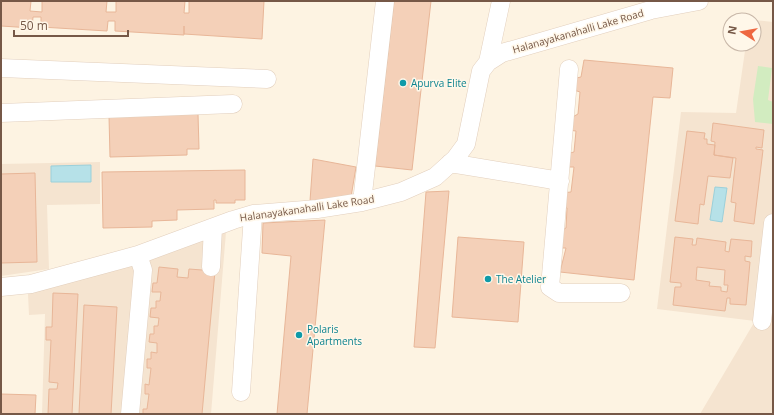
<svg xmlns="http://www.w3.org/2000/svg" width="774" height="415" font-family="'Open Sans',sans-serif">
<rect width="100%" height="100%" fill="#fdf3e2"/>
<path fill="#f5e4d0" d="M754,20L773,22V60L772,71L773,72V414H700L755,321L657,309L681,112L736,113L746,44H754Z
M100,162V204L47,205L49,269L1,276V164Z
M226,232L211,414H42L45,314L29,315L28,294Z"/>
<path fill="#d2ecc0" d="M758,66L772,68L768,100L773,102V124L755,122L753,99Z"/>
<path fill="#b6e1e8" stroke="#9bd0da" d="M91,165V182H51V166Z
M715,187L727,188L722,222L710,220Z"/>
<path fill="#f4d0b8" stroke="#e8b698" fill-rule="evenodd" d="M1,1H31L30,11L42,12V1H107L106,12H116V1H185L184,13H189V1H264L262,39L184,34V26V35L115,31V21H108L107,31L41,27V17H33L32,28L1,26Z
M394,1H431L412,170L375,166Z
M584,60L673,68L670,98L653,97L634,280L560,272L566,248H556V233L566,228L567,208L560,207L561,193L571,192L574,167H564L566,154L574,152L576,131L568,130L569,119L578,114L580,92L571,89L572,79L581,77Z
M198,114L199,149H187V155L110,157L109,116Z
M713,123L764,130L762,148L756,147V149L763,150L754,224L734,221L736,203L731,202L736,158L714,155L715,142L711,141Z
M687,131L705,133L704,139H707V144L715,145L714,155L733,158L730,178L708,176L704,205L700,204L698,224L675,221Z
M313,159L356,167L351,197L310,201Z
M245,170V200H235V203H216V200H214V209L177,210V220L152,221V227L103,228L102,172Z
M35,173L37,262L1,263V174Z
M449,191L435,348L414,347L426,192Z
M325,220L307,414H277L291,256L262,253L263,223Z
M458,237L524,242L518,322L452,317Z
M675,237L693,239L692,245H696L697,238L726,242L725,251L729,252L731,239L752,241L751,257L745,256V261L750,262L746,305L730,304V298H727L725,311L673,305L675,287H681V283L670,282ZM697,267L725,270L724,285H728L727,292L721,291V287L709,286L710,282L696,280Z
M159,267L178,269L177,277L188,278L189,269L215,271L202,414H143V409H147L149,394H145V384L149,385L151,368H147V359H151V352L157,353V343L149,342L150,334H154V326H158L159,318L150,317L151,308H156V301H160L161,292H152L153,283H157Z
M53,293L78,294L72,414H48L49,389H57L58,383L49,382L51,340H46V327H52Z
M84,305L117,307L111,414H79Z
M1,394L36,395L35,414H1Z"/>
<g fill="none" stroke-linecap="round" stroke-linejoin="round">
<defs>
<path id="minor" d="M488,62L501,1
M1,68L267,79
M569,69L550,287L559,293H621
M1,113L233,104
M450,163L560,181
M362,202L385,1
M211,267L213,228
M1,287L31,284L138,255L233,220L253,214L317,209L362,202L401,192L435,177L455,159L466,144L481,71L488,62L502,53L651,10L699,1
M762,321L773,223
M241,392L253,214
M130,414L143,270L138,255"/>
</defs>
<use href="#minor" stroke="#e2cfbd" stroke-width="19"/>
<use href="#minor" stroke="#fff" stroke-width="18"/>
</g>
<g fill="#0f9aa8" stroke="#fff7e9" stroke-width="1.5">
<circle cx="403" cy="83" r="4"/>
<circle cx="488" cy="279" r="4"/>
<circle cx="299" cy="335" r="4"/>
</g>
<g text-anchor="middle" stroke-width="3" stroke-linejoin="round" paint-order="stroke">
<g font-size="10" fill="#765847" stroke="#fff7e9">
<text transform="translate(578 31) rotate(-16)" y="4">Halanayakanahalli Lake Road</text>
<text transform="translate(307 208) rotate(-8)" y="4">Halanayakanahalli Lake Road</text>
</g>
<g font-size="10" fill="#0d838f" stroke="#fff7e9" text-anchor="start">
<text x="411" y="87">Apurva Elite</text>
<text x="496" y="283">The Atelier</text>
<text x="307" y="333">Polaris<tspan x="307" dy="12">Apartments</tspan></text>
</g>
</g>
<rect width="774" height="415" fill="none" stroke="#765847" stroke-width="4"/>
<g transform="translate(742 32) rotate(281)"><circle r="19" fill="#fff7e9" stroke="#c8b7a8"/>
<path d="M0-3L7 15L0 10L-7 15Z" fill="#ee6740"/>
<text y="-6" font-size="11" font-weight="bold" text-anchor="middle" fill="#765847">N</text>
</g>
<path d="M14 30v6h114v-6" fill="none" stroke="#765847" stroke-width="2"/>
<text x="20" y="30" font-size="12" fill="#765847" stroke="#fff7e9" stroke-width="3" paint-order="stroke">50 m</text>
</svg>
